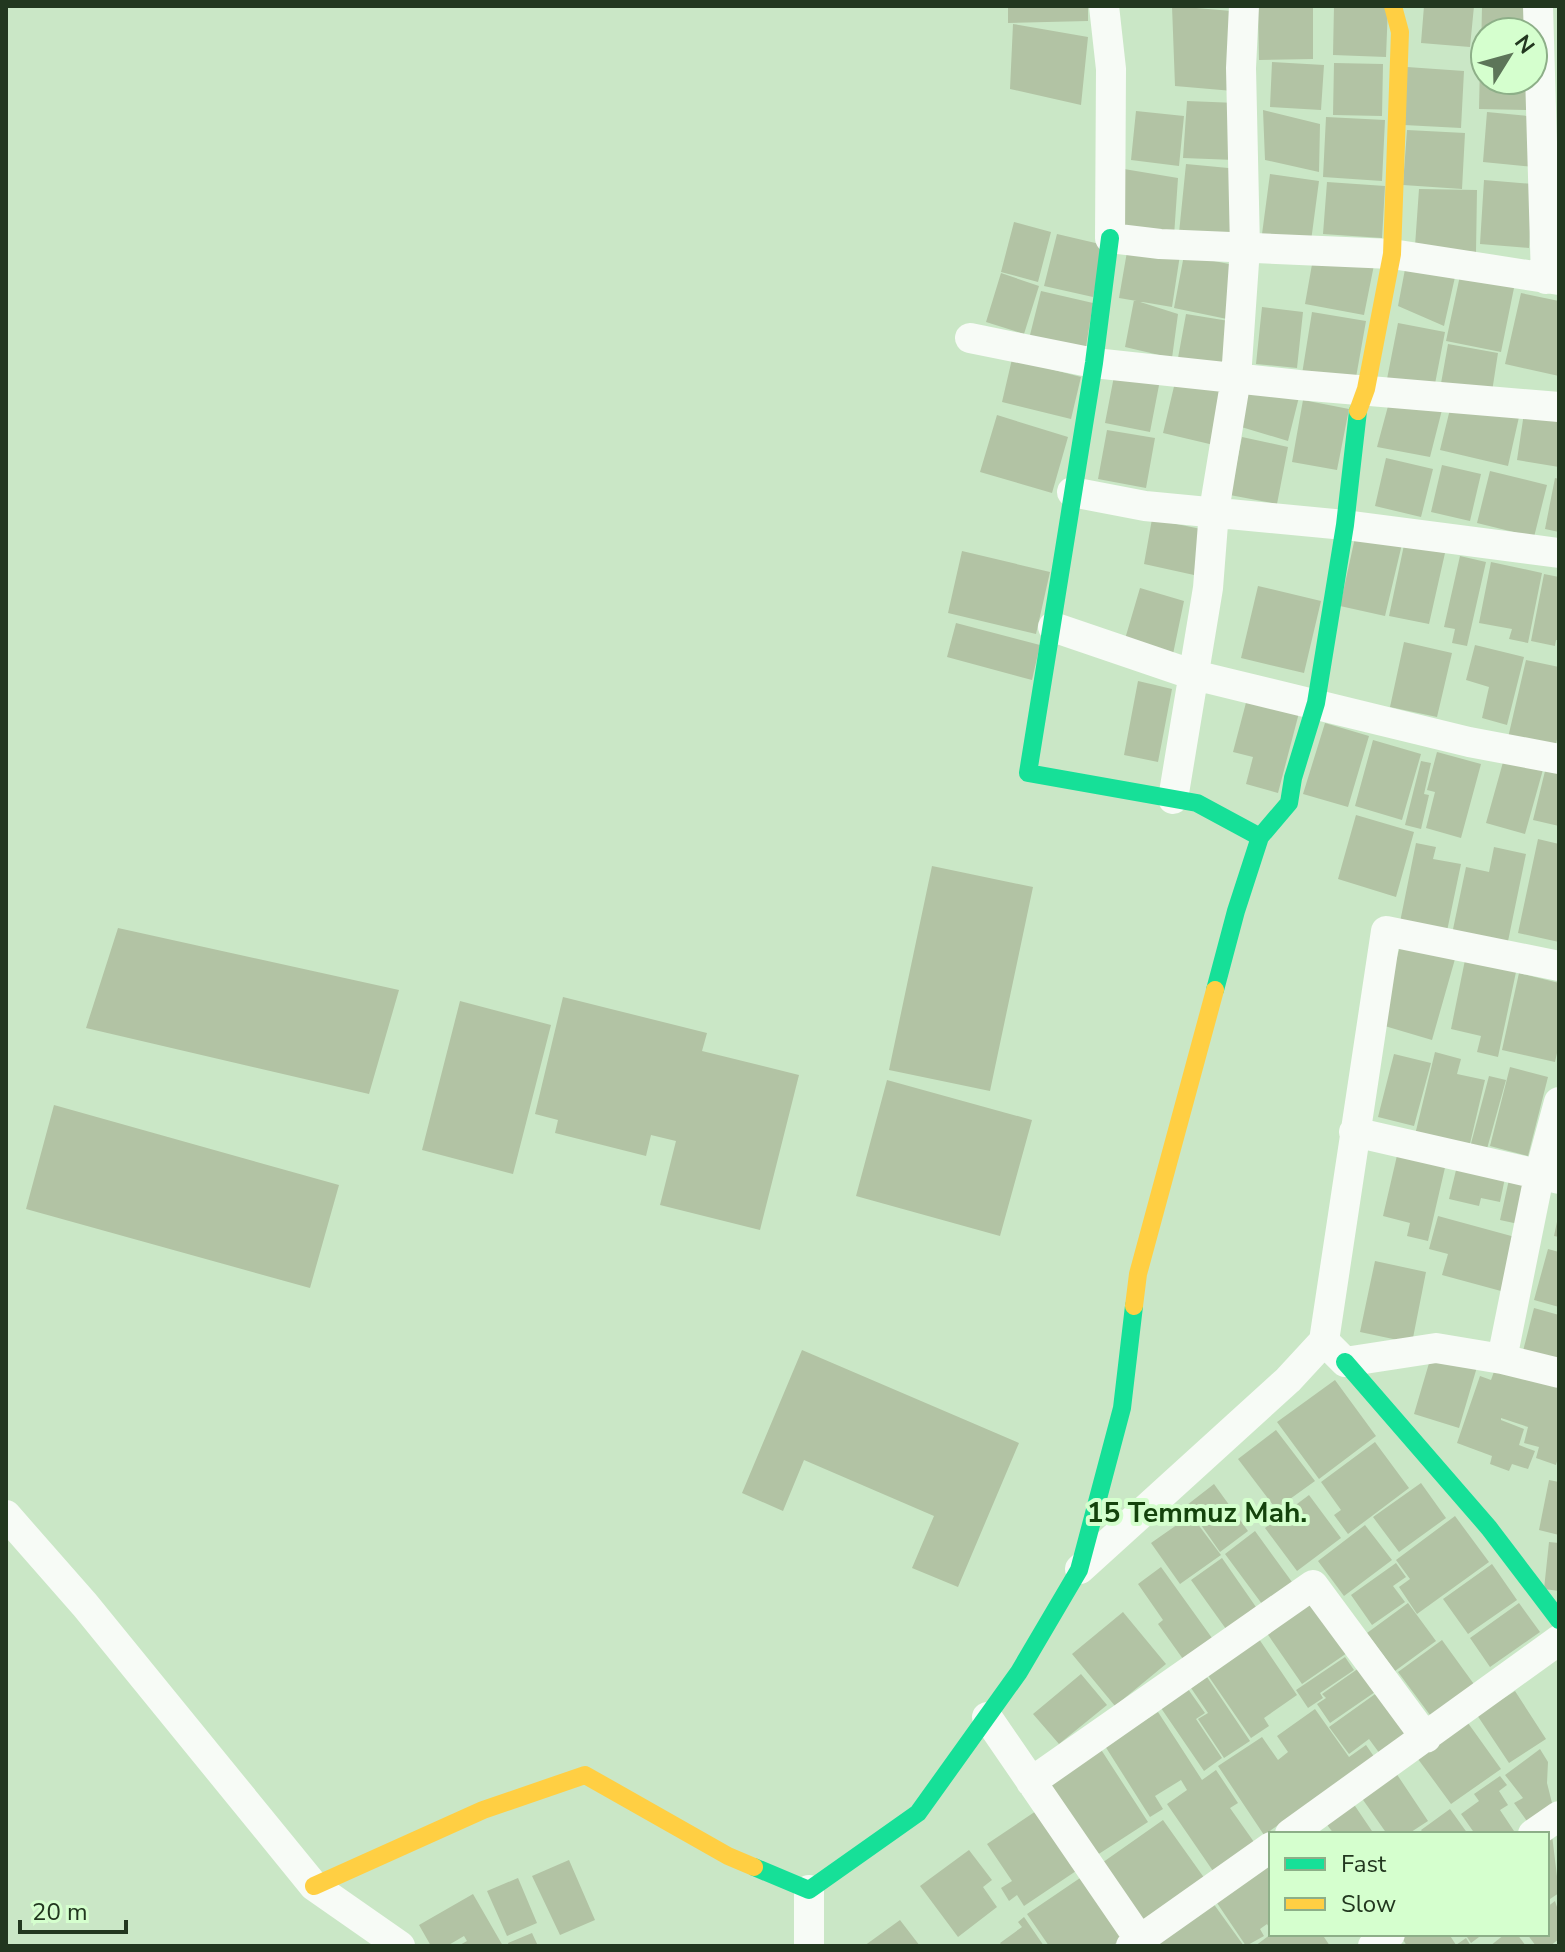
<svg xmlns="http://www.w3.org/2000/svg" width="1565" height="1952" font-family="'Nunito Sans',sans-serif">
<rect width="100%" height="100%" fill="#cae7c6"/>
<path fill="#b2c3a4" d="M1008,6H1088V21L1008,23Z
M1172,6L1232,11L1233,91L1175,86Z
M1258,6H1313V59L1259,60Z
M1334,6H1388L1386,57L1333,55Z
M1424,6H1474L1470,47L1421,43Z
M1482,6H1530V32H1485V55H1481Z
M1013,24L1088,37L1081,105L1010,89Z
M1272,62L1324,65L1321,110L1270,107Z
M1334,63L1383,64L1382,116L1333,115Z
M1480,63H1485V80H1530L1529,110L1479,109Z
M1407,67L1464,71L1461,128L1404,125Z
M1187,101L1237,103L1235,160L1183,158Z
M1263,110L1320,124L1319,172L1265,160Z
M1136,111L1184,116L1179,166L1131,160Z
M1487,112L1538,117L1534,167L1483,162Z
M1326,117L1385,120L1382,181L1323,177Z
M1407,130L1465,133L1462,189L1403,185Z
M1186,164L1239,169L1233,239L1179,233Z
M1124,169L1178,178L1174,236L1118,233Z
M1270,174L1319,181L1311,241L1262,234Z
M1484,180L1533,184L1529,248L1480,244Z
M1327,182L1385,186L1382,238L1323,234Z
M1419,189L1477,190L1476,252L1415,246Z
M1014,222L1051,232L1038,282L1001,272Z
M1057,234L1104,245L1093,297L1044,286Z
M1128,246L1180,255L1172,307L1119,298Z
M1314,253L1374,265L1364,315L1305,304Z
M1184,255L1239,266L1227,319L1174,308Z
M1406,264L1455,277L1444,326L1398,306Z
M1461,271L1515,283L1501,352L1446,341Z
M1001,273L1039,286L1024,334L986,322Z
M1041,291L1093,303L1085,353L1029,339Z
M1521,293L1559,301V376L1505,364Z
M1134,300L1178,314L1172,358L1125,347Z
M1262,307L1303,312L1297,368L1256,364Z
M1312,312L1366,321L1355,383L1302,374Z
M1186,314L1235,322L1228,367L1178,358Z
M1398,323L1445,332L1434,389L1387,379Z
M1448,344L1498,353L1491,398L1440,389Z
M1012,359L1081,377L1071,419L1002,402Z
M1115,371L1160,380L1150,432L1105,423Z
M1176,378L1231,390L1218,446L1163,433Z
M1247,380L1300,393L1288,441L1238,426Z
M1391,395L1442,410L1430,457L1377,447Z
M1303,400L1349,409L1337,470L1292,462Z
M1452,401L1519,417L1508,466L1440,450Z
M1524,413L1559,418V467L1517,460Z
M997,415L1068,437L1052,493L980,472Z
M1107,430L1155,438L1146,488L1098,479Z
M1242,437L1288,447L1277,504L1230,495Z
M1386,458L1433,469L1421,517L1375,506Z
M1442,465L1481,474L1470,521L1431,512Z
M1490,471L1547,485L1534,537L1477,523Z
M1555,478L1559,479V532L1545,529Z
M1152,519L1201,529L1194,575L1144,564Z
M1356,533L1402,544L1385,616L1340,606Z
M1404,545L1445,553L1429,624L1389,616Z
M962,551L1050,572L1036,634L948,613Z
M1460,556L1486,562L1467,646L1452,643L1455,629L1444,627Z
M1491,562L1542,573L1528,643L1509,639L1512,629L1479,623Z
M1544,574L1559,577V640H1556L1555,646L1531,641Z
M1258,586L1321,601L1304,673L1241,658Z
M1140,588L1184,601L1173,654L1125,639Z
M956,623L1040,645L1032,680L947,657Z
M1404,642L1452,653L1437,717L1390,707Z
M1475,645L1524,657L1507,725L1482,718L1489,687L1466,680Z
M1526,660L1559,667V730L1554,753L1507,742Z
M1138,681L1172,689L1158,762L1124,755Z
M1248,695L1300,709L1278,793L1246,784L1253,757L1233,752Z
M1325,723L1369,736L1348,807L1303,794Z
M1373,740L1421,754L1402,820L1355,806Z
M1437,752L1481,764L1461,838L1426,828L1435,792L1427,790Z
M1505,755L1544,766L1525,834L1486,823Z
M1421,761L1431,763L1424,794L1429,795L1421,829L1405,825Z
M1546,767L1559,770V826L1533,820Z
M1356,815L1414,832L1396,897L1338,879Z
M1538,839L1559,844V942L1518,933Z
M1416,843L1436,847L1433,859L1461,864L1447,931L1400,922Z
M1494,847L1526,854L1507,946L1452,934L1466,867L1489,872Z
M932,866L1033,887L990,1091L889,1070Z
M118,928L399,990L369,1094L86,1028Z
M1401,943L1455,959L1432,1040L1378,1024Z
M1465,960L1516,972L1498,1057L1477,1052L1481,1036L1451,1029Z
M1519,973L1559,983V1044L1555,1062L1502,1050Z
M563,997L707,1033L702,1051L799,1075L760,1230L660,1205L676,1141L651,1135L646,1156L555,1133L558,1120L535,1114Z
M460,1001L551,1025L513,1174L422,1150Z
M1435,1052L1461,1059L1457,1074L1485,1080L1468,1152L1414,1139Z
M1394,1054L1431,1063L1414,1126L1378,1117Z
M1510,1067L1548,1077L1528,1156L1490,1146Z
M1489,1076L1506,1080L1485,1156L1469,1151Z
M887,1080L1032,1120L1000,1236L856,1196Z
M54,1105L339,1185L310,1288L26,1209Z
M1399,1147L1447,1159L1428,1241L1407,1236L1410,1223L1383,1216Z
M1458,1162L1506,1173L1500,1202L1481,1198L1479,1206L1449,1199Z
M1510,1175L1534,1180L1523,1225L1500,1220Z
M1438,1216L1515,1237L1501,1291L1442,1275L1448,1254L1429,1249Z
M1558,1217L1559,1218V1237L1554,1236Z
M1548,1249L1559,1252V1307L1534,1300Z
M1375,1261L1426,1272L1412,1343L1360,1332Z
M1534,1308L1559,1315V1364L1522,1355Z
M802,1350L1019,1443L958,1587L912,1568L934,1516L804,1460L783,1511L742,1493Z
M1432,1353L1477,1367L1459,1428L1414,1414Z
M1496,1366L1559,1382V1453L1556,1465L1536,1458L1539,1447L1524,1443L1528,1427L1501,1418V1420L1524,1429L1519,1445L1535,1451L1528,1469L1512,1464L1509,1471L1490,1464L1492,1456L1457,1443L1480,1376L1491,1380Z
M1335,1380L1376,1436L1319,1479L1277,1422Z
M1276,1430L1315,1481L1276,1509L1238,1459Z
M1375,1442L1409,1488L1348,1534L1334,1515L1341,1510L1321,1482Z
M1549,1480L1559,1482V1535L1539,1530Z
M1421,1483L1446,1518L1399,1552L1373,1517Z
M1214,1484L1248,1531L1220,1552L1187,1505Z
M1309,1495L1341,1538L1297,1571L1265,1528Z
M1191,1515L1221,1555L1180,1584L1151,1543Z
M1455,1516L1489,1562L1417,1614L1399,1587L1410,1579L1396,1560Z
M1365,1525L1392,1560L1344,1596L1318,1561Z
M1255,1531L1292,1582L1262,1604L1225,1554Z
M1549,1542L1559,1543V1591L1544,1589Z
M1222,1558L1256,1607L1226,1629L1191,1580Z
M1396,1563L1406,1577L1393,1586L1405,1602L1372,1625L1351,1595Z
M1492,1564L1517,1600L1468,1634L1443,1599Z
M1161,1567L1212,1638L1183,1659L1158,1624L1163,1620L1138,1584Z
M1309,1598L1347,1653L1302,1684L1264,1629Z
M1408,1603L1436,1641L1395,1671L1367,1633Z
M1519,1603L1540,1632L1490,1667L1470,1638Z
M1123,1612L1166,1664L1115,1706L1072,1654Z
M1259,1639L1297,1695L1264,1718L1269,1726L1251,1738L1207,1674Z
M1442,1640L1476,1687L1433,1719L1398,1672Z
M1345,1657L1354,1670L1320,1693L1323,1698L1308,1708L1296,1690Z
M1359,1668L1375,1692L1330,1723L1317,1704L1326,1698L1322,1694Z
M1081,1674L1107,1705L1059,1744L1033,1714Z
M1207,1677L1250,1741L1224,1758L1198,1719L1208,1713L1191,1688Z
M1188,1689L1205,1713L1196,1719L1222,1758L1204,1771L1161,1708Z
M1515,1691L1546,1739L1509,1763L1477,1715Z
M1378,1692L1408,1734L1380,1754L1369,1739L1349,1754L1329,1727Z
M1315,1709L1349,1757L1366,1745L1375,1758L1264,1835L1218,1766L1262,1737L1278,1760L1288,1752L1277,1736Z
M1158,1712L1202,1780L1216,1770L1238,1803L1230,1808L1254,1842L1213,1871L1167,1804L1187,1790L1181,1780L1155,1796L1163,1809L1150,1817L1105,1746Z
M1468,1723L1501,1769L1451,1804L1418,1759Z
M1100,1748L1148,1822L1091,1859L1043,1785Z
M1540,1749L1548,1762L1547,1783L1553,1807L1529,1824L1514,1803L1523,1798L1505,1775Z
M1396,1773L1428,1821L1408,1834H1387L1361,1797Z
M1500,1776L1507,1785L1499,1791L1508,1805L1500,1810L1516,1834H1475L1461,1814L1479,1801L1474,1794Z
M1353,1803L1374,1834H1334L1325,1822Z
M1039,1809L1079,1869L1024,1906L1017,1895L1009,1901L1001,1888L1012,1881L987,1844Z
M1450,1809L1468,1834H1424L1421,1830Z
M1163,1820L1205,1879L1140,1924L1099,1865Z
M1552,1835L1559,1893L1547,1901V1838Z
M969,1850L992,1880L983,1887L997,1907L958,1937L920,1886Z
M569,1860L595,1920L560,1935L532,1876Z
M1269,1864L1271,1931L1267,1924L1260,1929L1264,1936L1246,1946L1215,1900Z
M1083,1876L1125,1937L1112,1946H1049L1027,1914Z
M518,1878L537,1923L507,1936L487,1891Z
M473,1894L503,1946H458L467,1941L464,1936L447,1946H431L419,1925Z
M1555,1901L1559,1913V1939L1550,1946H1536L1527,1934H1547V1907Z
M1213,1903L1244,1946H1156Z
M1024,1917L1044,1946H1002L1000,1943L1022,1927L1018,1922Z
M900,1920L920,1946H864Z
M532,1933L538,1946H509L508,1943Z
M1271,1934H1322L1330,1946H1255Z
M1408,1934H1449L1456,1945L1466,1938L1471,1946H1407L1402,1938Z
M1465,1934H1483L1471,1943Z
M1505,1934H1517L1526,1946H1490Z"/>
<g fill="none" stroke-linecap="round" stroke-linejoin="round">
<path stroke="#f7fbf6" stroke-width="30" d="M1104,6L1111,69L1110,238L1160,244L1392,254L1559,280
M1538,6L1546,279
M970,338L1094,363L1299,385L1559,407
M1072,492L1145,506L1345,525L1559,553
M1053,627L1194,675L1469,742L1559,759
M1173,799L1208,588L1214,511L1236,378L1245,248L1241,68L1244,6
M1559,1102L1539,1176L1502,1359L1559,1373
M1354,1132L1559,1179
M1502,1359L1436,1348L1345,1362L1324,1341L1386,931L1559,966
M6,1515L85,1605L314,1886L400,1946
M1080,1569L1288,1380L1324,1341
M987,1717L1144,1946
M1031,1782L1313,1585L1426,1738
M1290,1834L1559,1640
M1533,1834L1559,1816
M809,1946V1890
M1131,1946L1271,1847
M1373,1946L1390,1934"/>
<path stroke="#16e098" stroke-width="18" d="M1110,238L1094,363L1028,773L1197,803L1260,837
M1215,990L1236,911L1260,837L1289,803L1293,778L1316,703L1345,525L1358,411
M1345,1362L1489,1528L1559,1620
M754,1867L809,1890L918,1813L1019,1672L1079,1570L1122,1408L1134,1306"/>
<path stroke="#ffcf43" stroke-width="18" d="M1358,411L1366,389L1392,254L1400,32L1393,6
M1134,1306L1138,1274L1215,990
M314,1886L483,1810L585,1775L728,1856L754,1867"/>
</g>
<g text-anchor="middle" stroke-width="8" stroke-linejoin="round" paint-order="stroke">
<g font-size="28" font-weight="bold" fill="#14430c" stroke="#d5ffce">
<text x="1197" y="1522">15 Temmuz Mah.</text>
</g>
</g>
<rect width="1565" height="1952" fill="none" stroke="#22371f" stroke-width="16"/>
<rect x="1269" y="1832" width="280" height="104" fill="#d5ffce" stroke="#8daf88" stroke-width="2"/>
<rect x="1285" y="1858" width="40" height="12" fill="#16e098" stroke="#8daf88" stroke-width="2"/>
<text x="1341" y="1872" font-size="24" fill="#22371f">Fast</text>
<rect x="1285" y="1898" width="40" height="12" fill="#ffcf43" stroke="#8daf88" stroke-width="2"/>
<text x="1341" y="1912" font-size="24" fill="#22371f">Slow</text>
<g transform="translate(1509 56) rotate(53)"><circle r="38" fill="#d5ffce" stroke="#8daf88" stroke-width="2"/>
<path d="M0-6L14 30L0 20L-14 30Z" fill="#5d7559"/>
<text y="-12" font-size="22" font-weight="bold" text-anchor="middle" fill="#22371f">N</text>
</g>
<path d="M20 1920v12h106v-12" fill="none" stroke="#22371f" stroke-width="4"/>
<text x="32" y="1920" font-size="24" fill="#22371f" stroke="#d5ffce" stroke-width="6" paint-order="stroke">20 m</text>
</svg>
